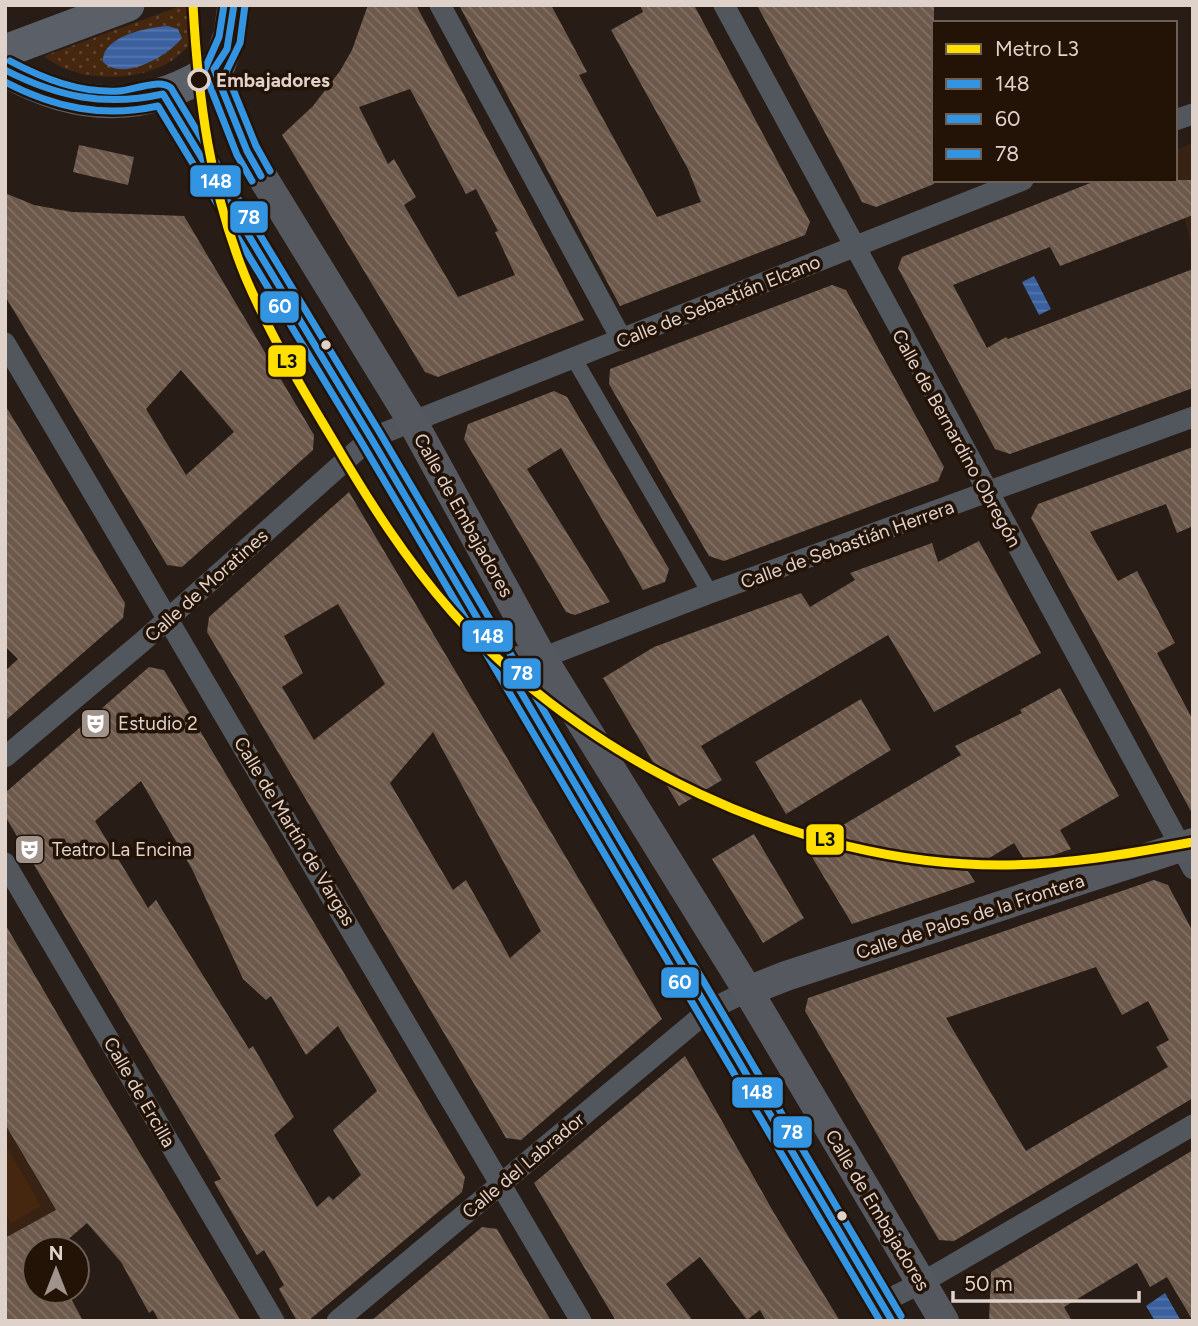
<svg xmlns="http://www.w3.org/2000/svg" width="1198" height="1326" font-family="Figtree,sans-serif">
<defs>
<pattern id="grass-dots" width="8" height="8" patternUnits="userSpaceOnUse" patternTransform="scale(1.75)"><rect width="8" height="8" fill="#45260e"/><path d="M2 2h.1M6 6h.1" fill="none" stroke="#5f4530" stroke-width="1.8" stroke-linecap="round"/></pattern>
<pattern id="water-rules" width="6" height="5" patternUnits="userSpaceOnUse" patternTransform="scale(1.75)"><rect width="6" height="5" fill="#3b609f"/><path d="M0 2.5h6" fill="none" stroke="#5776ab"/></pattern>
<pattern id="building-back-hatch" width="6" height="6" patternUnits="userSpaceOnUse" patternTransform="scale(1.75)"><rect width="6" height="6" fill="#6c594b"/><path d="M-1 5l2 2M0 0l6 6M5-1l2 2" fill="none" stroke="#817064"/></pattern>
</defs>
<rect width="100%" height="100%" fill="#271d16"/>
<path fill="#382213" d="M1193,143V251L1175,180V150Z
M5,1124L71,1237L57,1249H35L5,1293Z"/>
<path fill="url(#grass-dots)" d="M183,5H199C207,80 89,95 44,56Z"/>
<path fill="#45260e" d="M7,1147L41,1206L11,1223L5,1213Z"/>
<path fill="url(#water-rules)" d="M168,26L178,29L182,38C168,56 123,82 103,62C101,36 149,27 168,26Z
M1034,276L1051,309L1039,315L1022,282Z
M1165,1293L1181,1321H1155L1146,1306Z"/>
<path fill="url(#building-back-hatch)" fill-rule="evenodd" d="M368,5H416L584,320L438,377L425,372L282,135L313,106L340,71L352,50ZM410,89L466,194L476,189L498,231L495,232L515,275L458,297L404,205L416,197L394,159L388,164L359,107Z
M459,5H551L587,72L579,75L657,217L701,202L688,169L611,30L643,12L640,5H694L810,222L805,235L620,306Z
M757,5H934V184L876,207L862,202Z
M79,145L134,157L128,185L73,172Z
M1098,180H1193V215L1060,266L1050,247L953,285L987,348L1006,337L1008,339L1193,269V388L1010,454L995,449L898,268L902,257Z
M5,193L34,205L72,212L184,216L314,435L313,450L182,567L167,565L5,296ZM181,370L234,432L186,475L146,409Z
M832,285L846,290L944,467L938,481L724,561L709,556L613,391L609,384L610,369Z
M554,391L567,397L669,569L665,582L643,590L561,448L527,469L610,602L575,615L566,612L464,439L468,424Z
M5,405L125,603L123,618L5,721V671L18,659L5,646Z
M1193,447V526L1177,533L1166,504L1090,532L1118,581L1137,571L1175,643L1157,653L1193,720V815L1031,518L1038,504Z
M349,492L662,1019L521,1140L506,1138L207,632L209,617ZM338,604L385,684L314,740L282,687L303,673L284,636ZM433,732L541,931L510,958L466,880L453,890L390,783Z
M979,541L1041,653L934,712L888,635L701,746L722,780L679,806L603,678L654,647L801,593L810,607L855,580L850,573L932,543L938,562Z
M149,667L164,670L465,1177L462,1192L308,1321H297L279,1289L284,1285L264,1250L257,1255L214,1182L221,1179L5,816V793ZM141,781L192,869L243,979L266,1000L271,996L306,1055L338,1026L377,1091L333,1130L361,1175L333,1200L329,1196L317,1207L274,1135L294,1117L253,1046L249,1049L156,900L148,908L95,821Z
M1060,688L1119,796L1060,830L1071,849L1027,864L1014,843L968,871L975,882L852,924L806,847L961,755L955,746L1022,713L1020,710Z
M861,699L891,750L786,814L755,762Z
M754,834L804,918L763,943L712,859Z
M1154,880L1168,885L1193,932V1098L954,1241L939,1240L805,1011L808,998ZM1096,967L1122,1015L1148,1001L1169,1040L1156,1047L1168,1067L1026,1151L946,1018Z
M5,924L90,1070L241,1321H159L153,1310L149,1313L121,1262L87,1223L57,1249H35V1291H67L83,1321H5V1238L56,1210L5,1124Z
M685,1056L774,1213L840,1321H766L760,1310L747,1320L700,1257L666,1284L693,1321H616L534,1183Z
M1193,1150V1321L1167,1277L1150,1287L1137,1263L1064,1307L1072,1321H989L991,1272Z
M482,1227L497,1229L551,1321H371Z"/>
<g fill="none" stroke-linecap="round" stroke-linejoin="round">
<path stroke="#52565d" stroke-width="16" d="M573,357L710,593"/>
<path stroke="#52565d" stroke-width="21" d="M440,5L622,340
M724,5L1193,869
M1175,120L1193,114
M5,343L581,1321
M500,656L542,658L710,593L1193,417
M5,757L142,642L371,438L1023,180
M5,863L274,1321
M881,1303L923,1282L1193,1125
M337,1321L709,1010L748,991"/>
<path stroke="#55585e" stroke-width="30" d="M214,69L249,155L412,421L542,658L748,991L944,1321
M163,94L371,438L892,1321
M748,991L786,976L1193,843"/>
<path stroke="#5b5f68" stroke-width="33" d="M5,51L128,5
M5,70C78,112 149,114 219,65L230,35L234,5"/>
<defs>
<path id="bus-1" d="M234,5L227,49L214,69L247,151L261,176
M5,70C58,97 105,107 163,94L371,438L892,1321"/>
<path id="bus-2" d="M224,5L219,37L204,71L237,155L252,181
M5,82C55,108 103,118 158,106L362,443L880,1321"/>
<path id="bus-3" d="M245,5L240,43L226,72L256,146L270,171
M10,61C44,79 79,93 119,91C134,90 160,78 171,88L380,433L901,1316"/>
</defs>
<use href="#bus-1" stroke="#231206" stroke-width="12"/>
<use href="#bus-2" stroke="#231206" stroke-width="12"/>
<use href="#bus-3" stroke="#231206" stroke-width="12"/>
<use href="#bus-1" stroke="#3394e2" stroke-width="7"/>
<use href="#bus-2" stroke="#3394e2" stroke-width="7"/>
<use href="#bus-3" stroke="#3394e2" stroke-width="7"/>
<defs>
<path id="metro-1" d="M193,5C198,97 210,190 245,276C269,333 301,387 333,440C368,500 406,560 452,612C585,761 799,865 1000,865C1066,865 1128,854 1193,842"/>
</defs>
<use href="#metro-1" stroke="#231206" stroke-width="14"/>
<use href="#metro-1" stroke="#ffdf00" stroke-width="9"/>
</g>
<defs>
<symbol id="theatre-square" viewBox="-11 -11 22 22"><rect x="-9" y="-9" width="18" height="18" rx="4" fill="#9f938b" stroke="#231206"/><path d="M-5-5.5Q0-4 5-5.5V0Q5 5 0 6Q-5 5-5 0ZM-3.3-2.5H-1v1.5H-3.3ZM1-2.5H3.3v1.5H1ZM-2.8 1Q0 5.5 2.8 1Z" fill="#fff"/></symbol>
</defs>
<g fill-rule="evenodd">
<use href="#theatre-square" x="78" y="706" width="35" height="35"/>
<use href="#theatre-square" x="12" y="832" width="35" height="35"/>
</g>
<circle fill="#231206" stroke="#dfd2ca" stroke-width="3.5" cx="199" cy="80" r="10"/>
<g fill="#dfd2ca" stroke="#231206" stroke-width="2.5">
<circle cx="326" cy="345" r="6"/>
<circle cx="842" cy="1216" r="6"/>
</g>
<g text-anchor="middle" stroke-width="7" stroke-linejoin="round" paint-order="stroke">
<g font-size="19" font-weight="bold" fill="#dfd2ca" stroke="#231206" text-anchor="start">
<text x="216" y="87">Embajadores</text>
</g>
<g font-size="19" fill="#dfd2ca" stroke="#231206">
<text transform="translate(718 301) rotate(-22)" y="7">Calle de Sebastián Elcano</text>
<text transform="translate(957 438) rotate(61)" y="7">Calle de Bernardino Obregón</text>
<text transform="translate(464 515) rotate(61)" y="7">Calle de Embajadores</text>
<text transform="translate(847 544) rotate(-20)" y="7">Calle de Sebastián Herrera</text>
<text transform="translate(206 585) rotate(-42)" y="7">Calle de Moratines</text>
<text transform="translate(295 831) rotate(59)" y="7">Calle de Martín de Vargas</text>
<text transform="translate(970 916) rotate(-18)" y="7">Calle de Palos de la Frontera</text>
<text transform="translate(140 1092) rotate(60)" y="7">Calle de Ercilla</text>
<text transform="translate(523 1165) rotate(-40)" y="7">Calle del Labrador</text>
<text transform="translate(878 1210) rotate(59)" y="7">Calle de Embajadores</text>
</g>
<g font-size="19" fill="#dfd2ca" stroke="#231206" text-anchor="start">
<text x="118" y="730">Estudio 2</text>
<text x="52" y="856">Teatro La Encina</text>
</g>
</g>
<g stroke="#231206" stroke-width="2.5">
<rect x="189" y="164" width="53" height="34" rx="7" fill="#3394e2"/>
<rect x="229" y="200" width="40" height="34" rx="7" fill="#3394e2"/>
<rect x="259" y="290" width="41" height="34" rx="7" fill="#3394e2"/>
<rect x="267" y="344" width="40" height="34" rx="7" fill="#ffdf00"/>
<rect x="461" y="619" width="53" height="34" rx="7" fill="#3394e2"/>
<rect x="502" y="657" width="40" height="33" rx="7" fill="#3394e2"/>
<rect x="805" y="823" width="40" height="33" rx="7" fill="#ffdf00"/>
<rect x="660" y="966" width="40" height="33" rx="7" fill="#3394e2"/>
<rect x="731" y="1076" width="53" height="33" rx="7" fill="#3394e2"/>
<rect x="772" y="1115" width="41" height="34" rx="7" fill="#3394e2"/>
</g>
<g font-size="19" text-anchor="middle" font-weight="bold" fill="#fff">
<text x="216" y="188">148</text>
<text x="249" y="224">78</text>
<text x="280" y="313">60</text>
<text x="488" y="643">148</text>
<text x="522" y="680">78</text>
<text x="680" y="989">60</text>
<text x="757" y="1099">148</text>
<text x="792" y="1139">78</text>
</g>
<g font-size="19" text-anchor="middle" font-weight="bold" fill="#111">
<text x="287" y="368">L3</text>
<text x="825" y="846">L3</text>
</g>
<rect width="1198" height="1326" fill="none" stroke="#dfd2ca" stroke-width="14"/>
<rect x="932" y="21" width="245" height="161" fill="#231206" stroke="#6e5f54" stroke-width="2"/>
<rect x="946" y="44" width="35" height="10" fill="#ffdf00" stroke="#6e5f54" stroke-width="2"/>
<text x="995" y="56" font-size="21" fill="#dfd2ca">Metro L3</text>
<rect x="946" y="79" width="35" height="10" fill="#3394e2" stroke="#6e5f54" stroke-width="2"/>
<text x="995" y="91" font-size="21" fill="#dfd2ca">148</text>
<rect x="946" y="114" width="35" height="10" fill="#3394e2" stroke="#6e5f54" stroke-width="2"/>
<text x="995" y="126" font-size="21" fill="#dfd2ca">60</text>
<rect x="946" y="149" width="35" height="10" fill="#3394e2" stroke="#6e5f54" stroke-width="2"/>
<text x="995" y="161" font-size="21" fill="#dfd2ca">78</text>
<g transform="translate(56 1270)"><circle r="33" fill="#231206" stroke="#6e5f54" stroke-width="2"/>
<path d="M0-5L12 26L0 18L-12 26Z" fill="#9f938b"/>
<text y="-10" font-size="19" font-weight="bold" text-anchor="middle" fill="#dfd2ca">N</text>
</g>
<path d="M953 1291v10h186v-10" fill="none" stroke="#dfd2ca" stroke-width="3.5"/>
<text x="964" y="1291" font-size="21" fill="#dfd2ca" stroke="#231206" stroke-width="5" paint-order="stroke">50 m</text>
</svg>
